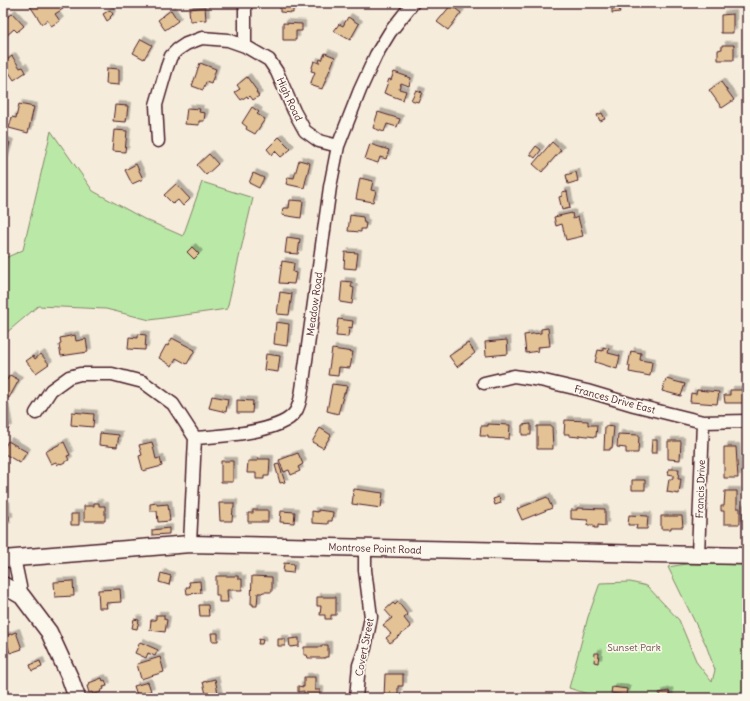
<svg xmlns="http://www.w3.org/2000/svg" width="750" height="701" font-family="Delius,sans-serif">
<defs>
<filter id="shadow"><feDropShadow dx="3.5" dy="-3.5" stdDeviation="0" flood-color="#0004"/></filter>
</defs>
<rect width="100%" height="100%" fill="#f6ecdb"/>
<filter id="ink" filterUnits="userSpaceOnUse"><feTurbulence type="fractalNoise" baseFrequency=".025" numOctaves="2"/><feDisplacementMap in="SourceGraphic" scale="8" xChannelSelector="R" yChannelSelector="G"/><feConvolveMatrix kernelMatrix="1 2 1 2 8 2 1 2 1" color-interpolation-filters="sRGB"/></filter>
<g filter="url(#ink)">
<path fill="#bae9a7" stroke="#828469" d="M51,131L93,191L144,219L183,236L202,182L253,198L227,309L150,320L106,309L38,306L5,334L3,338V259L23,250Z
M686,564L747,565V698H600L569,688L588,617L600,583L630,582L647,586L679,620L697,663L712,682L715,670L706,645L668,567Z"/>
<path fill="#e3c295" stroke="#4a1f2b" filter="url(#shadow)" d="M28,3H44L45,5L48,3H59L63,9L55,14L60,21L51,26L47,20L42,24Z
M280,3H293V13L280,12Z
M451,5L461,13L448,30L437,22Z
M205,7L206,20L190,21L189,9Z
M612,8H619L620,12L612,13Z
M110,10L113,14L110,17L111,18L107,21L103,14Z
M171,10L178,21L165,30L158,20Z
M12,13L24,26L17,32L14,29L5,37L3,36V21Z
M733,14V33H721V15Z
M348,17L359,24L350,40L334,31L339,24L343,26Z
M283,23L302,24V31H296V40H283Z
M141,39L152,45L144,59L133,53Z
M722,45H734V60H718V50L722,49Z
M325,53L335,57L322,89L310,85L315,72L311,71L314,61L319,63L320,59L322,60Z
M12,56L20,68L23,67L26,72L14,80L3,63Z
M200,63L216,69L211,84L206,82L203,90L192,86Z
M107,68L119,69V85L106,84Z
M394,72L411,78L409,86L401,83L399,89L406,91L403,100L384,93L389,79L391,80Z
M247,77L257,91L256,92L259,96L253,100L250,96L248,98L247,96L241,100L235,92L240,89L237,85Z
M721,82L734,100L722,108L709,90Z
M416,90L422,92L418,102L411,100Z
M19,104L34,107L28,133L9,128L12,117L16,118Z
M115,105L128,106L126,122L113,121Z
M252,107L259,112L257,114L265,119L255,134L246,129L247,127L242,123Z
M187,108L200,109L199,112L205,113L204,121H199V125L185,124Z
M378,112L400,119L397,127L387,124L384,132L373,128Z
M602,113L605,119L600,121L597,115Z
M114,130L127,131L125,152L112,151Z
M279,137L291,149L281,157L275,151L272,155L267,149Z
M3,140L10,143L3,166Z
M552,142L561,150L542,172L533,164Z
M370,144L389,150L386,159L380,157L378,163L365,159Z
M536,146L541,150L535,158L530,154Z
M209,154L218,164L206,175L197,165Z
M299,160L310,163L304,188L286,184L288,177L294,178Z
M136,164L143,179L132,184L125,170Z
M576,172L578,181L568,184L566,175Z
M253,173L264,178L259,188L249,183Z
M360,178L373,181L371,190L376,191L373,202L356,199Z
M176,184L190,199L183,206L178,200L173,204L164,195Z
M567,191L570,208L562,210L559,197L562,196V192Z
M290,200L303,201L301,218L282,215L283,208H289Z
M572,213L573,219L578,217L583,236L566,240L562,224L556,226L554,217Z
M350,215L363,217L364,223H366L365,229H361V232L348,231Z
M287,237L300,239L298,254L285,253Z
M192,247L199,254L194,259L187,252Z
M345,252L358,253L356,269L344,268Z
M282,261L294,263L293,272L296,273L294,284L279,283Z
M342,281L352,282L351,287L354,288L352,304L340,302Z
M280,292L292,294L289,315L277,314Z
M338,319L353,321L352,328L349,327L348,337L336,336Z
M276,322L289,324L287,346L274,344Z
M548,328L550,346L537,347L538,351L526,353L524,335L541,333V329Z
M138,334L146,335L145,350L128,349L129,337L138,338Z
M75,335L76,341L86,339L88,352L61,356L59,345L61,344L60,338Z
M172,338L195,350L187,364L176,358L172,366L159,358L166,345L168,346Z
M507,340L508,354L486,356L485,342Z
M468,343L475,353L457,367L449,356Z
M603,347L609,349L608,353L620,356L617,369L595,362L598,350L603,351Z
M332,349L353,352L350,368L339,367L338,376L328,375Z
M631,351L641,353L640,360L652,362L650,376L629,372L630,366H628Z
M41,354L49,364L36,373L26,361L33,356L35,359Z
M266,354L280,356L278,372L264,370Z
M10,375L19,380L9,398L3,395V382L5,379L7,380Z
M666,379L685,384L681,396L662,391Z
M332,384L347,386L345,393H344L338,414L327,411Z
M697,390L719,392L717,404L690,402L691,393L696,394Z
M730,390H745V403H725L724,395H730Z
M212,396L228,399L226,412L209,408Z
M237,400L253,401L252,413H237Z
M3,407H5L9,429L3,430Z
M72,412L94,414L93,427L71,425Z
M565,420L588,421V425H597L596,437L579,435V437L569,436V434H564Z
M488,424L510,425L509,439L488,438V436H480L481,426H488Z
M531,424V435H522V425Z
M537,426H552L553,449H537Z
M605,426L614,427L612,448H610V450H604Z
M320,428L331,435L323,448L312,442Z
M100,433L119,435L117,447L99,445Z
M618,434L639,435L638,453H626V448L617,447Z
M652,440H657V453H651Z
M8,441L27,452L20,463L3,453V450Z
M668,441H681L680,460L668,459Z
M64,442L70,455L67,456L69,460L61,464L60,463L57,465L56,462L51,464L45,452Z
M152,442L156,459L160,458L162,466L143,471L139,456L142,455L139,445Z
M724,447H736L738,478H724Z
M298,453L303,464L298,467L300,471L291,475L289,470L284,472L279,460Z
M258,459H270L269,476H264V479H256V473H247L248,461H258Z
M221,461H233V482H221Z
M279,464L285,482L280,483L275,465Z
M669,469H679L678,479H681L679,494L667,492L669,479H673V475L668,474Z
M632,480H645V490H632Z
M354,489L383,493L381,508L352,504Z
M725,491H737V508H740V524H724V511H721V506H724Z
M499,497L501,503L495,505L493,499Z
M547,497L552,508L522,520L517,509Z
M94,503H99V506H105V521H84V506H94Z
M157,503V505L168,504L170,521L158,522L157,511H150V504Z
M219,503H234V508H233L232,521H220Z
M6,505L7,516H9V520H6L7,526L3,527V506Z
M577,508L605,509V526L598,525V528H594V525H587L588,520L571,519V510H577Z
M253,510H268V522H248V513H253Z
M318,510L333,512L332,521H328V524L312,523V511L318,512Z
M281,511L295,512L294,523L280,522Z
M71,514H79V525H71Z
M629,515L648,516L647,529H636L637,525H628Z
M661,516H682L683,527H671V529H661Z
M169,528V534L152,535V530Z
M284,563L294,564L293,573L283,572Z
M161,573L171,576L169,585L159,582Z
M216,576H238V579H242V590H227L228,602H219V595H216Z
M252,576L272,577V592H263L262,593H258L257,606H253V604H251Z
M73,581L74,596L55,597L54,582Z
M200,581L201,593L187,594L186,587H190L189,582Z
M120,589L121,602L106,603L107,608H99L98,590Z
M317,597H336V615H331V619H325V615H320L321,606H317Z
M398,602L408,615L404,618L411,627L390,643L386,638L391,634L383,625L392,618L385,610L393,603L395,605Z
M199,605H208L209,616H200Z
M156,615H164V619L167,620L165,632L150,630L151,620H156Z
M134,619L139,620L137,629L132,628Z
M16,632L22,649L10,653L7,644L5,645L3,637Z
M211,633H218V641H212Z
M299,638V646L290,647L289,639Z
M259,639L263,640L262,644H258Z
M278,639H285V646H278Z
M140,642L158,650L155,656L148,653L146,658L135,653Z
M322,645H328V657H325V658H308L307,655H304V647H322Z
M595,653H599L598,663L594,662Z
M160,657L164,672L141,679L137,664Z
M40,661L42,667L32,671L30,665Z
M385,674H403V686H398V698L384,697Z
M304,677H315V690H320V695H304V691L298,692V686L304,687Z
M102,678L103,681L105,680L107,686L103,687L104,689L100,691L101,692L93,695L92,692L89,693L87,686L90,685L89,683Z
M215,679L219,698H207L203,682Z
M148,682L151,691L137,695L134,686Z
M612,687L627,689L626,695L611,693Z
M669,691L670,698H660L659,693Z"/>
<g fill="none" stroke-linecap="round" stroke-linejoin="round">
<defs>
<path id="street" d="M245,46V3
M158,141L156,105L167,67L171,56L177,50L186,44L202,38L228,40L245,46L269,60L277,72L294,111L305,131L319,141L338,146
M484,383L514,376L540,380L587,391L634,405L703,422L747,421
M36,413L51,390L69,377L80,374H112L143,382L173,404L195,438
M195,438C218,436 287,433 297,409C301,401 302,390 303,382L330,187L338,146L360,90L376,55L390,32L413,3
M190,544L195,438
M698,555L703,422
M14,558L22,596
M356,698L359,665L365,648L371,617L365,570V548"/>
<path id="secondary" d="M3,559L190,544L747,556
M3,585L22,596L49,632L70,678L77,698"/>
</defs>
<use href="#street" stroke="#4a1f2b" stroke-width="15"/>
<use href="#secondary" stroke="#4a1f2b" stroke-width="19"/>
<use href="#street" stroke="#fbf7ec" stroke-width="12"/>
<use href="#secondary" stroke="#fbf7ec" stroke-width="16"/>
</g>
</g>
<g text-anchor="middle" stroke-width="3.5" stroke-linejoin="round" paint-order="stroke">
<g font-size="10" fill="#4a1f2b" stroke="#fbf7ec">
<text transform="translate(290 99) rotate(65)" y="4">High Road</text>
<text transform="translate(314 304) rotate(-82)" y="4">Meadow Road</text>
<text transform="translate(615 399) rotate(15)" y="4">Frances Drive East</text>
<text transform="translate(700 489) rotate(-88)" y="4">Francis Drive</text>
<text transform="translate(375 548) rotate(2)" y="4">Montrose Point Road</text>
<text transform="translate(364 647) rotate(-79)" y="4">Covert Street</text>
</g>
<g font-size="10" fill="#66524a" stroke="#fbf7ec">
<text x="634" y="651">Sunset Park</text>
</g>
</g>
<rect width="750" height="701" fill="none" stroke="#fbf7ec" stroke-width="16"/>
<rect x="8" y="8" width="734" height="685" fill="none" stroke="#4a1f2b" stroke-width="1.5" filter="url(#ink)"/>
</svg>
